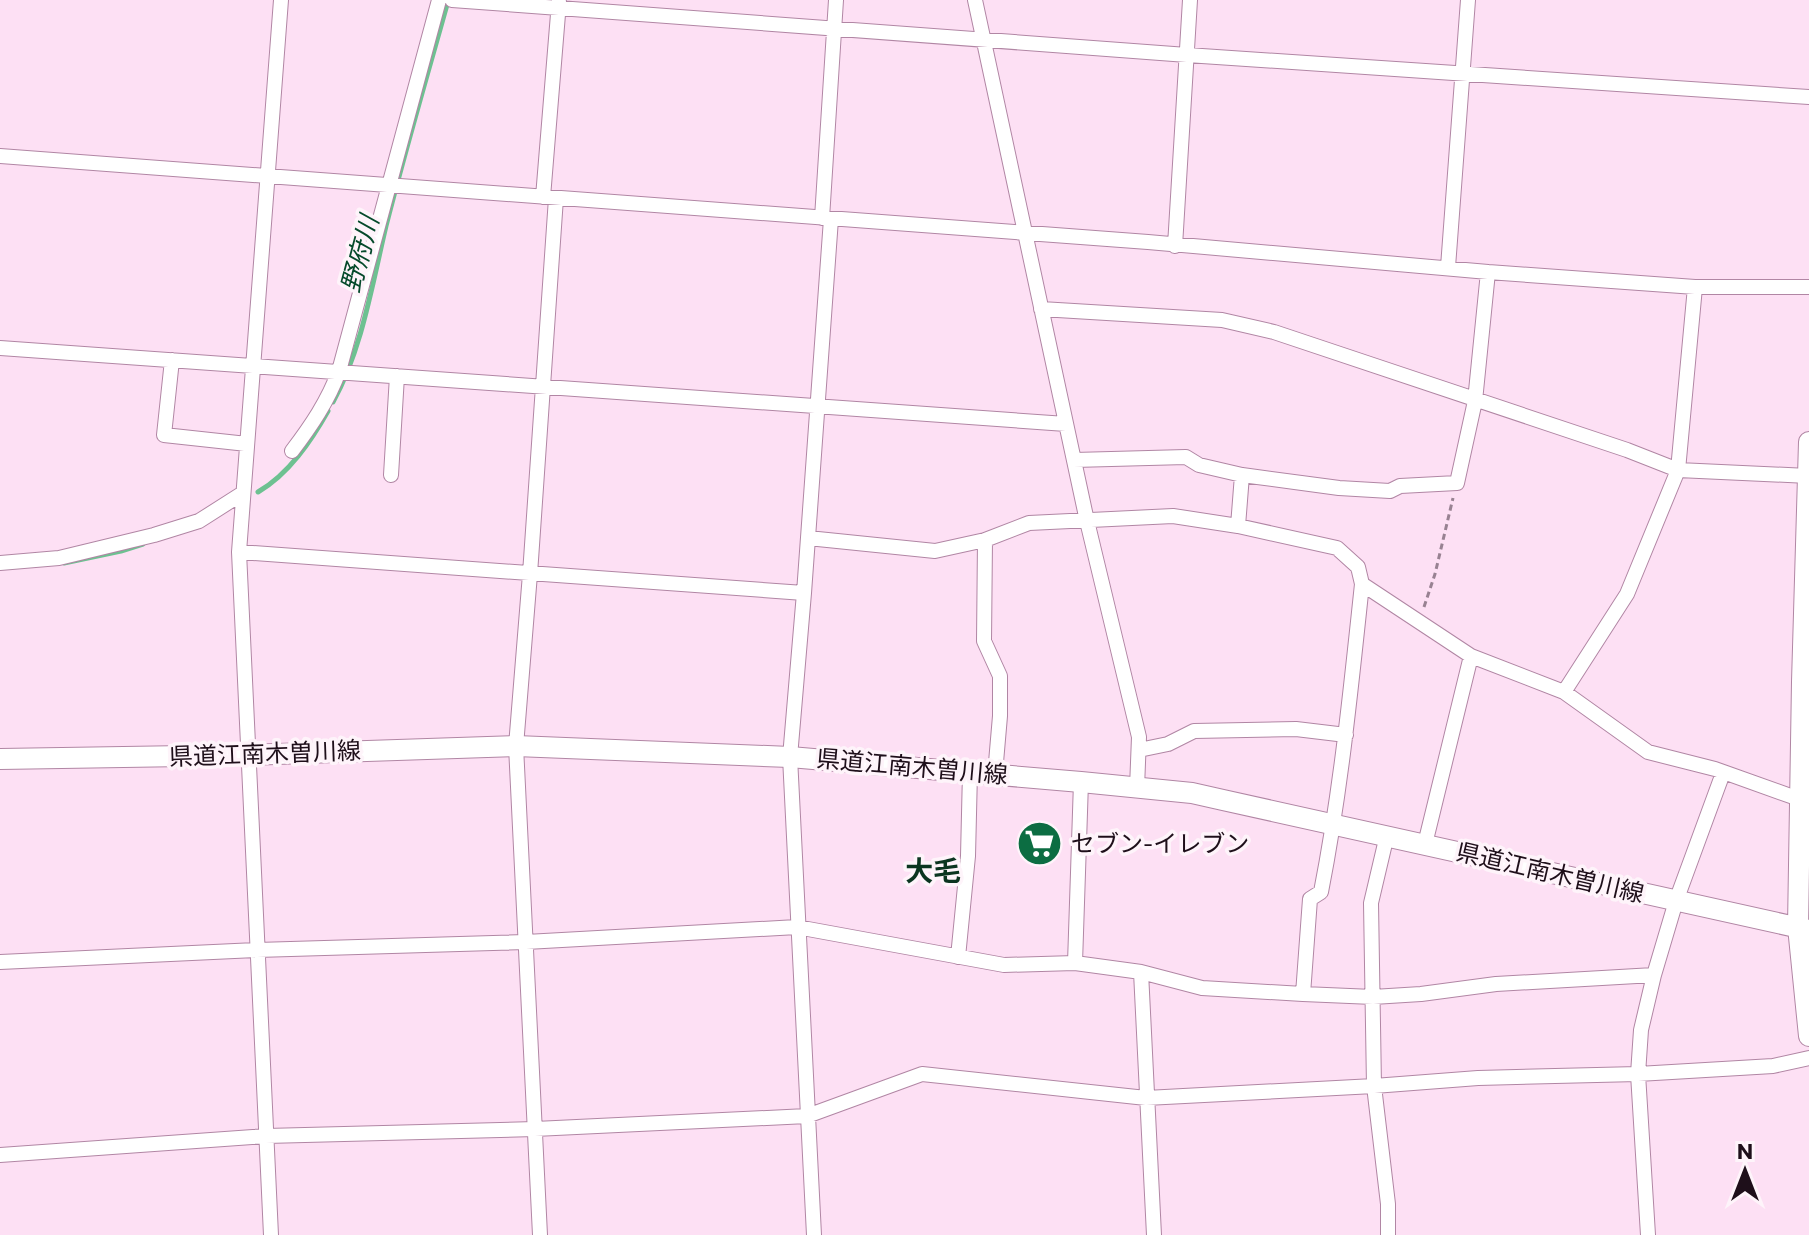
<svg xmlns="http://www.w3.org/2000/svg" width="1809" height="1235" font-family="Commissioner,'Noto Sans JP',sans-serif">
<rect width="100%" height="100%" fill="#fde0f4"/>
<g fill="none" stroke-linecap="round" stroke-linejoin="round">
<path stroke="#6dc191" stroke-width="5" d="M333,402C362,349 372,285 386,226C405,151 427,76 448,1
M258,492C289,474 311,441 328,411
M64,563L121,551L143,544"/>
<defs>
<path id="street" d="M452,0L1187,55L1809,97
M975,0L1087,521L1139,737L1137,788
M0,156L1148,242L1488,272L1695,287H1809
M543,197L559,2
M822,218L836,0
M1175,246L1190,0
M1448,267L1468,0
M1041,309L1222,320L1274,332L1627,450L1678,470L1808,476
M0,348L1066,424
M172,360L164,435L247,444
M292,451C311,426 328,401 339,371L439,0
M1074,460L1186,457L1199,465L1242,475L1339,488L1390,491L1400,486L1457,483L1475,401L1488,272
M391,475L397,376
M1238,526L1242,475
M808,538L935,551L985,540L1029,523L1173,516L1238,526L1337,548L1358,567L1362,584L1471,656L1564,692L1648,752L1715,769L1799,799
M985,540L984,641L1000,676V716L995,774
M239,552L804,593
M0,563L59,558L154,535L199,521L243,493
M1564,692L1627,594L1678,470L1695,287
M1139,750L1168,744L1194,731L1296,729L1346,735
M1387,835L1371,903L1374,1086L1388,1204V1235
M1425,844L1471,656
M958,957L968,856L970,772
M0,962L257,950L526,942L797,927L1004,965L1075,963L1141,972L1202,988L1303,994L1373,997L1421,994L1496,984L1654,975
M1075,963L1081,782
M1141,972L1154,1235
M1303,994L1310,899L1321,892C1341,790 1351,687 1362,584
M0,1155L266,1136L535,1129L807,1116L922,1074L1146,1098L1374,1086L1478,1078L1638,1074L1773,1066L1809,1058
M271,1235L239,552L281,0
M540,1235L516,746L530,574L556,198
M814,1235L790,757L804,593L831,219
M1648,1235L1638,1074L1641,1030L1654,975L1676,901L1723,773"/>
<path id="secondary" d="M1809,442L1802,682L1798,927L1809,1036
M0,759L247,755L516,746L790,757L1081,782L1192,793L1223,800L1809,930"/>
</defs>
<use href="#street" stroke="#b186a4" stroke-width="16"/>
<use href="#secondary" stroke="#b186a4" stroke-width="22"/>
<path stroke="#988292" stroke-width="3" stroke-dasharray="6 4" stroke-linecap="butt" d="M1424,607L1435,574L1453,498"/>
<use href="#street" stroke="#fff" stroke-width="14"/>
<use href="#secondary" stroke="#fff" stroke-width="20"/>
</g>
<defs>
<symbol id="supermarket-disc" viewBox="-11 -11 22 22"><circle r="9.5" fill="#0c6d42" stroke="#fef4fa"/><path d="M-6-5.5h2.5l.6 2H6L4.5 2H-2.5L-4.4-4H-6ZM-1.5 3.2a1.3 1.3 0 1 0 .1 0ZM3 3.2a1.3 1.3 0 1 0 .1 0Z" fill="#fff"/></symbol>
</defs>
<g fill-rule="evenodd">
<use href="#supermarket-disc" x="1014" y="818" width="51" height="51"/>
</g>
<g text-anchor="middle" stroke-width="7" stroke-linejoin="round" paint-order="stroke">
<g font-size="24" fill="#1e0f1a" stroke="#fef4fa">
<text transform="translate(265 754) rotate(-2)" y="8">県道江南木曽川線</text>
<text transform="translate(912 767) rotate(5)" y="8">県道江南木曽川線</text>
<text transform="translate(1550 873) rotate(13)" y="8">県道江南木曽川線</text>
</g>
<g font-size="24" fill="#1e0f1a" stroke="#fef4fa" text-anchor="start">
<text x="1071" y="852">セブン-イレブン</text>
</g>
<g font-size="26" font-style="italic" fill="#054a2b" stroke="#fef4fa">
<text transform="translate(360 254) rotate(-75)" y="9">野府川</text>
</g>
<g font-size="28" font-weight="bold" fill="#0b3520" stroke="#fef4fa">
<text x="933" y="881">大毛</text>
</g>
</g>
<g transform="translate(1745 1171)" stroke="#fef4fa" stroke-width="6" paint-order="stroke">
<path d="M0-6L14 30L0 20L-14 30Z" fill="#1e0f1a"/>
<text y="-12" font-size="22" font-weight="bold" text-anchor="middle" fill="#1e0f1a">N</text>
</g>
</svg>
